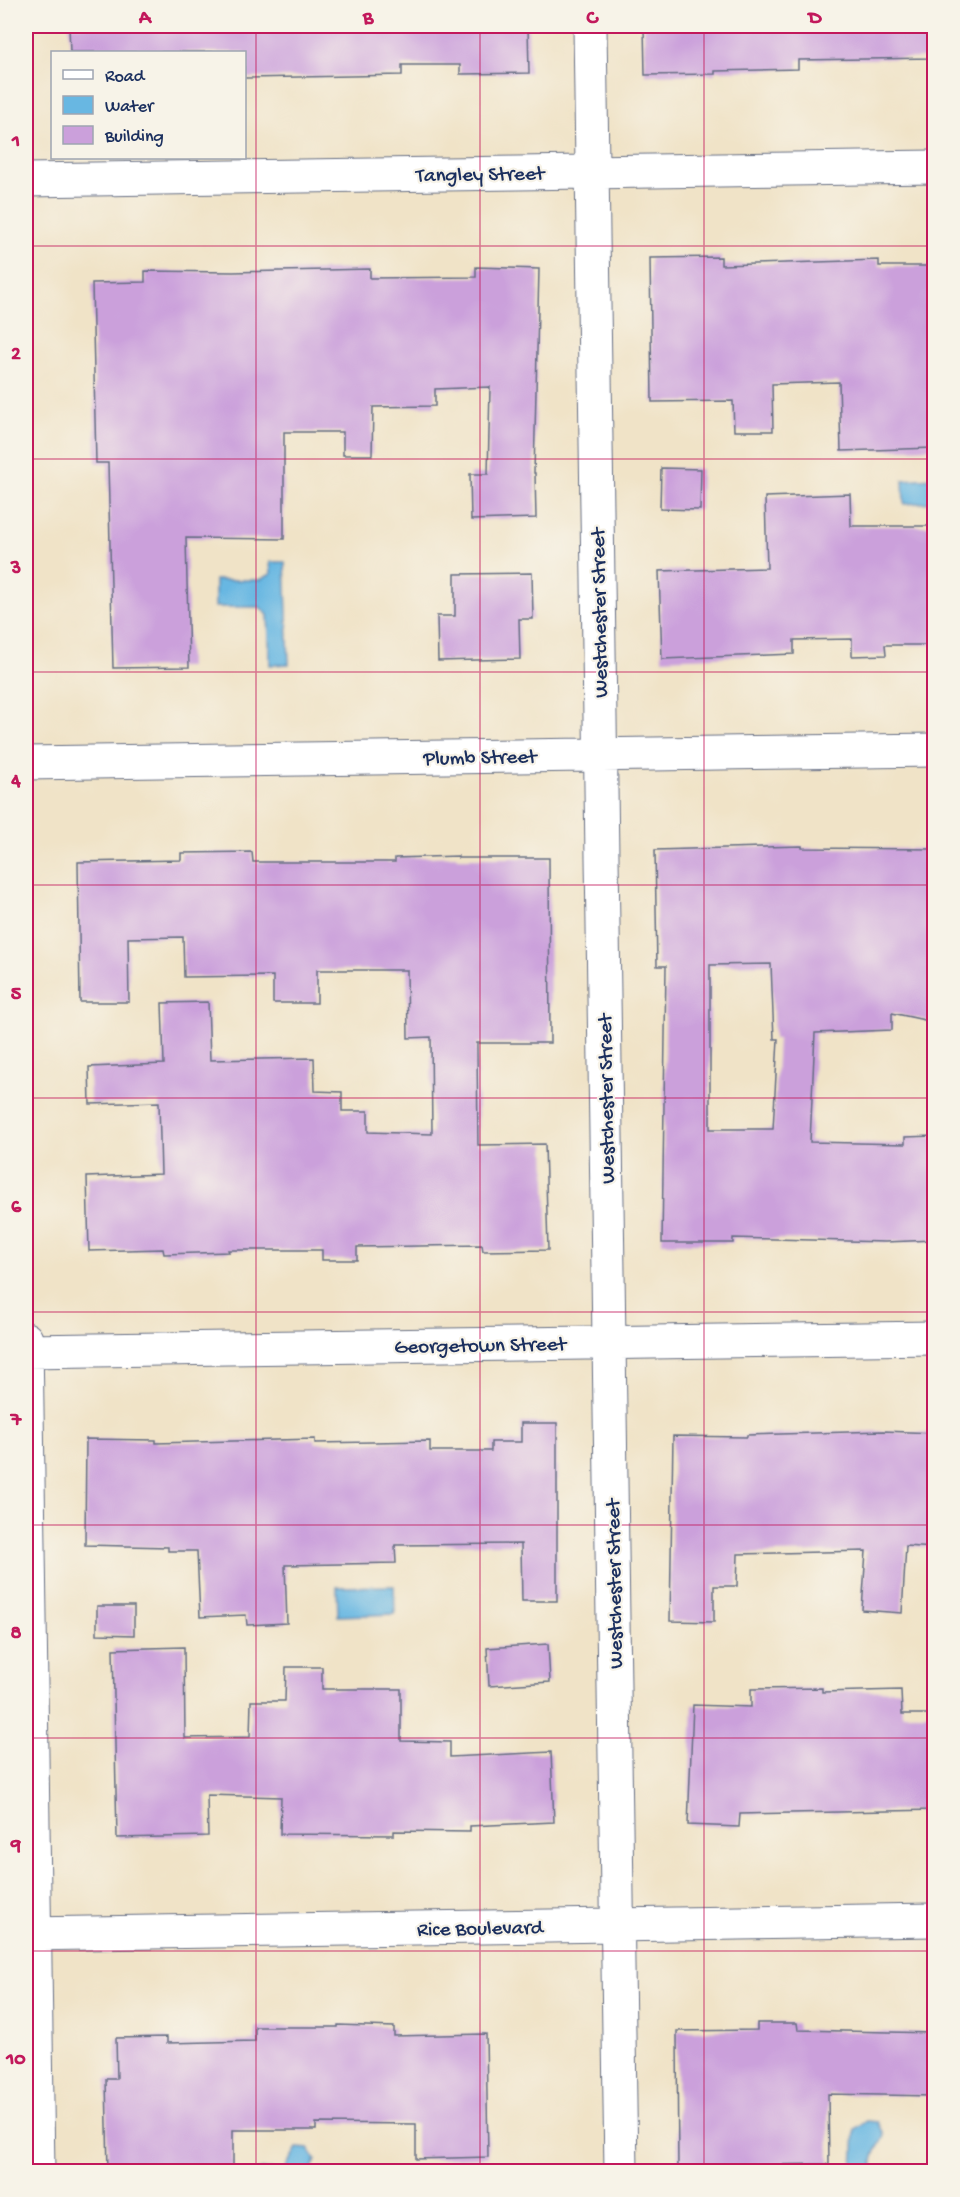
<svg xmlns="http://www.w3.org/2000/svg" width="960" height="2197" font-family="'Gochi Hand',sans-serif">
<rect width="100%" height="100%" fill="#f7f3e8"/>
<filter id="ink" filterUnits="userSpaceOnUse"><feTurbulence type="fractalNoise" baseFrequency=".0167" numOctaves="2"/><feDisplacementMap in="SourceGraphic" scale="12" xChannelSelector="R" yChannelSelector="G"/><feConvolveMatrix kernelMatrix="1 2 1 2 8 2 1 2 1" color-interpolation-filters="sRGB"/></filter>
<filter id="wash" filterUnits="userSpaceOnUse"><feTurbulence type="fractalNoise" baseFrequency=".008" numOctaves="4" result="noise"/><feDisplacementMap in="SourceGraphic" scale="24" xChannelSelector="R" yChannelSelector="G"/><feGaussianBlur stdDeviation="1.35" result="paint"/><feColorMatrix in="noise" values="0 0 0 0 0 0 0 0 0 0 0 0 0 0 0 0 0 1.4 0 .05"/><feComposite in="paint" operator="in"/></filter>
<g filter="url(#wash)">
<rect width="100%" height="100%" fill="#f0e3c7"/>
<path fill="#68b7e2" stroke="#4273a0" stroke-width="1.5" d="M934,478V502L904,504L903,480Z
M270,562H285L289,664L270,665L268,615L260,607H215V580H260L271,574Z
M394,1586L395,1614L338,1616L337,1587Z
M867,2121L878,2122L884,2134C882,2143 875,2150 874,2157C872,2163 874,2166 871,2171H853L855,2129Z
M297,2148L309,2149L316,2160L311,2171H257L258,2170H284Z"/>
<g id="blocks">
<path fill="#cba0db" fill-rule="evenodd" d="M69,26H528L529,73L460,74V65H402V75L244,78V52H70Z
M644,26H934V58L798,60V69L715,71V74L645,75Z
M721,257V265L879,260V266H934V448L841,451L839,382L772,384L773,431H734L733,401L652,402L650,258Z
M476,267L539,269L534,473H535L536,518L471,520L470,474H488L490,387L435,389V406L373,407L372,455H343V432H284V539L186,538L189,667L113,668L108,463H96L92,283L145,282V271L233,272L370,269V278L476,277Z
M661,468L701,469L700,510L660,509Z
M850,494L851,526H934V645H885L886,655L852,656V639L794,640V654L662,659L659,571L767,568L765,497Z
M532,573L533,619H519L520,659L438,661L437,616H455V574Z
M802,846V848L934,849V1022L892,1013V1030L815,1033L810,1142L905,1144V1137L934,1136V1240L885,1242L733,1238V1243H662L666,966H657L655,850ZM771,964L774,1039H778L773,1129H710V965Z
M252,852L253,862H395V858L458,856V858H549L550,1043H477L478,1145L545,1144L548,1250L483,1251L482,1245L357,1247V1260H322V1250H228L229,1252L164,1254L163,1249L89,1251L87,1177L161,1174L159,1102L90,1104L89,1067L164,1064L162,1003L208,1002L210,1060L314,1058L315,1091L342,1092V1111H368V1132L432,1134L431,1037L408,1038L407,970H317V1003H273V976L184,977L183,937L128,938L129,1002H80L78,862L181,860V853Z
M521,1423H557V1601H522L521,1544L395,1545L396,1563L285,1565L287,1623L247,1625L246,1615L200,1617L197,1551H168V1547L85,1545L86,1439L156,1440V1443L315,1439V1443L430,1441V1451H491V1442H521Z
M883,1431L934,1433V1548L906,1546L902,1613L862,1610L866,1551L738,1554L737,1586H714V1622L670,1621L673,1436L747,1437V1435Z
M97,1606H134V1635L97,1634Z
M548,1644L550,1682L489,1686L487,1648Z
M184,1647L185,1738L250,1737L251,1701H285L286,1667H322V1689H401V1741L450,1742V1757L551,1752L554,1822L470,1826V1832L394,1831V1835L280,1834L281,1797L207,1795L208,1836L117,1838L113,1649Z
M822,1688V1692L901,1690L902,1714H934V1810L740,1814L739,1827L688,1825L693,1705L751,1707V1689Z
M757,2023H797L798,2030L934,2033V2096L828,2094L829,2164L748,2165V2172H678L677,2031L757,2030Z
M338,2025L394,2027V2036L486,2034L488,2157L416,2159V2124L316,2123V2130H233V2172H108L106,2079H117L116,2038L167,2037V2043L255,2041V2027H338Z"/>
</g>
</g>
<g filter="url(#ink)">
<use href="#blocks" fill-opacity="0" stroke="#666e83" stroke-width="1.5"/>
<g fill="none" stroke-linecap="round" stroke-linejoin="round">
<defs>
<path id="minor" d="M590,26L621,2172
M26,180L934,167
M26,763L934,750
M26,1339L38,2172
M26,1351L934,1338
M26,1934L934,1920"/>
</defs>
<use href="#minor" stroke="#666e83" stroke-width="35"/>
<use href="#minor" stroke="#fff" stroke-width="33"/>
</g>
</g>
<path fill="none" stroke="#c2185b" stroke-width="1.5" stroke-opacity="0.55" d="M256,26V2172M480,26V2172M704,26V2172M26,246H934M26,459H934M26,672H934M26,885H934M26,1098H934M26,1312H934M26,1525H934M26,1738H934M26,1951H934"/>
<g text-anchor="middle" stroke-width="4.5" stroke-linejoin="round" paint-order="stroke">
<g font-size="21" fill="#1b2f5e" stroke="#f7f3e8">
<text transform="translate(480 173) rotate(-1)" y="7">Tangley Street</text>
<text transform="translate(598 613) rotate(-91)" y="7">Westchester Street</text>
<text transform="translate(480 756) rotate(-1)" y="7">Plumb Street</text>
<text transform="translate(605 1099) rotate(-91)" y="7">Westchester Street</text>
<text transform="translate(480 1344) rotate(-1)" y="7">Georgetown Street</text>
<text transform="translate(613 1584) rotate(-91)" y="7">Westchester Street</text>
<text transform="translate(480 1927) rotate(-1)" y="7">Rice Boulevard</text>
</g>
</g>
<rect width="960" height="2197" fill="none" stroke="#f7f3e8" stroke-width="66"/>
<rect x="51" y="51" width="195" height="108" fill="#f7f3e8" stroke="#9fa5b1" stroke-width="1.5"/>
<rect x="63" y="70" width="30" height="9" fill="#ffffff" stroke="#9fa5b1" stroke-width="1.5"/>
<text x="105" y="81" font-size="18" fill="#1b2f5e">Road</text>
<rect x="63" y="96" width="30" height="18" fill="#68b7e2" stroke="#9fa5b1" stroke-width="1.5"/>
<text x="105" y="111" font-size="18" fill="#1b2f5e">Water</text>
<rect x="63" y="126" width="30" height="18" fill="#cba0db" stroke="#9fa5b1" stroke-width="1.5"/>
<text x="105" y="141" font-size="18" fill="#1b2f5e">Building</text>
<rect x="33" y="33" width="894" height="2131" fill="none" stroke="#c2185b" stroke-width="2"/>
<g font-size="20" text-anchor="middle" font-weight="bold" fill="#c2185b">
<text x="145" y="23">A</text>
<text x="368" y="23">B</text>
<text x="592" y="23">C</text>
<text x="815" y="23">D</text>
<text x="16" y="146">1</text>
<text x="16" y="359">2</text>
<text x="16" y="573">3</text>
<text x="16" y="786">4</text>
<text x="16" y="999">5</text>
<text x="16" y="1212">6</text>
<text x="16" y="1425">7</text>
<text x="16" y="1638">8</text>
<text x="16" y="1851">9</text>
<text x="16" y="2064">10</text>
</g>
</svg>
